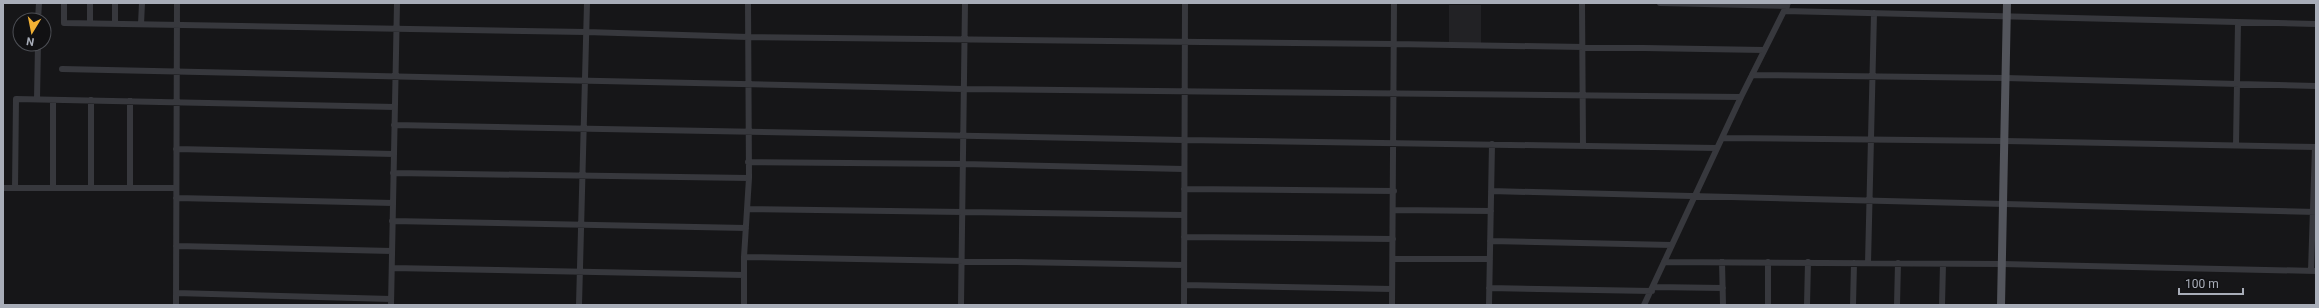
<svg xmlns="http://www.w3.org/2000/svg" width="2319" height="308" font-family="Roboto,sans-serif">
<rect width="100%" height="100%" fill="#161618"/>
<path fill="#222225" d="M1449,5H1481V44L1449,43Z"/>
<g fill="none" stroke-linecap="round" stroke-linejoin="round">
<path stroke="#37383d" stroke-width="6" d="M64,3V23L586,32L748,37L1394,44L1764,50
M1582,3L1583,146
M1660,3L1787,6
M1784,11L2316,24
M38,20L39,3
M90,23V3
M115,24V3
M141,24L142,3
M62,69L964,89L1741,97
M1752,75L2005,78L2316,86
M37,99L38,44
M91,100V188
M394,125L1184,140L1717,148
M1722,138L2004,141L2316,147
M2236,145L2238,23
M176,149L394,154
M748,162L963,164L1184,169
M393,173L749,178
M3,188H176
M15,188L16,99L395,107
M53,188V100
M130,188V101
M1184,189L1394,191
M1491,191L2316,212
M176,198L393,203
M748,209L1184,215
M1393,210L1491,211
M392,221L746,228
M1184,237L1393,239
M1490,241L1672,245
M176,246L392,251
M744,257L1184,265
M1393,259H1490
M1664,262L2002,264L2316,271
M1722,262L1723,305
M1868,263L1874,13
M392,268L744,275
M2311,271L2315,147
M1184,285L1392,289
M1653,287L1723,288
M1489,288L1652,291
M176,293L391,299
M176,305L177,3
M391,305L397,3
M579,305L587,3
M744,305V257L749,178L748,3
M961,305L965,3
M1184,305L1185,3
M1392,305L1394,3
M1489,305L1492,144
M1644,305L1741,97L1788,3
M1768,305V262
M1807,305L1808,262
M1853,305L1854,263
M1897,305L1898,263
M1942,305L1943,264"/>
<path stroke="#53555c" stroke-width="8" d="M2001,305L2007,3"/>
</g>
<rect width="2319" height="308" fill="none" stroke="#a8adb8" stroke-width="8"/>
<g transform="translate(32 32) rotate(190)"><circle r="19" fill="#111113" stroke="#4d4f55"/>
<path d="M0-3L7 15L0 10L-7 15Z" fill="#f2b134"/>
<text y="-6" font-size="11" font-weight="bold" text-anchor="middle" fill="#a8adb8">N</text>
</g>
<path d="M2179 288v6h64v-6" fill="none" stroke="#a8adb8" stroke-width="2"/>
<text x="2185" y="288" font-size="12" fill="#a8adb8" stroke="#111113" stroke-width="3" paint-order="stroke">100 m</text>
</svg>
